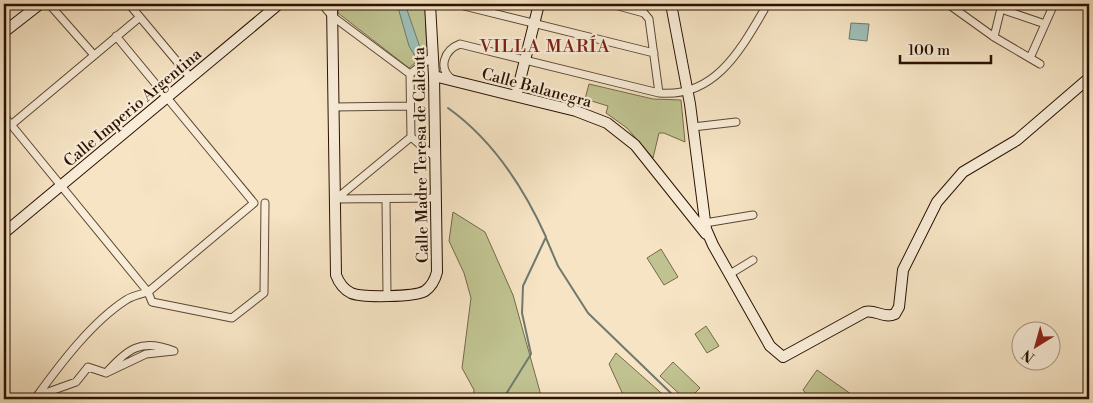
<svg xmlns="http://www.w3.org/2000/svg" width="1093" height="403" font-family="'Libre Bodoni',serif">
<rect width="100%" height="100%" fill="#f6e4c4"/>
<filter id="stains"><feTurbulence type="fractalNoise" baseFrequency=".004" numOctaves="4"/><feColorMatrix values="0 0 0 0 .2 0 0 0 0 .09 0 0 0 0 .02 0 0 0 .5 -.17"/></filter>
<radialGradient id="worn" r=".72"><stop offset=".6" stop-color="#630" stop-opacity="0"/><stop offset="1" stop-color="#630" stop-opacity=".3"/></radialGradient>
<path fill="#c0c391" stroke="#756a49" d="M338,4H425L427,53L409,68L338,13Z
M589,84L653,99L681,100L685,142L664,133H659L653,158L627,128L606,113L608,106L585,99Z
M453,212L485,232L513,295L542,399H473L474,390L462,368L471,298L464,273L449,241Z
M661,249L678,277L664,285L647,258Z
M706,326L719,346L707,353L695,334Z
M616,353L668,399H625L609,364Z
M673,362L700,388L689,399H685L660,376Z
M817,370L858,399H811L803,390Z"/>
<path fill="#9dbeb7" stroke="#6f796e" d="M397,4H405L423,56L418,61L409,46Z
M851,23L869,24L867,41L849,39Z"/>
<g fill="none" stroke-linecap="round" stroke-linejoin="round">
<path stroke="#6f796e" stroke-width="2" d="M448,108C493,140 523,186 546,237L523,286L522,313L531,354L503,399
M546,238L558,266L588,313L677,399"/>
<defs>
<path id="street" d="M49,4L94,55
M129,4L190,77
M322,4L332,16L410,74
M456,4L654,53
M611,4L644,13L649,19L659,93
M948,4L994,37L1040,64
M1001,9L1045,24
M994,37L1002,4
M433,56L410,74L411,137L435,157
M1030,58L1054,4
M453,80C437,69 444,50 460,44L659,93C714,98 740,51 764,10V4
M334,107L410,106
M4,116L148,292L254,203L116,36
M11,125L140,17
M693,127L736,122
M336,199L436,198
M336,199L411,137
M386,199L387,295
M705,223L753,215
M730,274L753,260
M106,373L146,354L174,351C141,338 127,349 106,373L88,367L76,382L37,396C61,363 92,322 126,300C132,296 141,294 148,292L152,302L232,318L264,293L265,203"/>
<path id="secondary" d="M332,4L336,275C339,283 343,289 351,293C362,298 415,297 425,291C432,286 435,280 437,272L434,76L430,4
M671,4L690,104L706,229L713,245L770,346L783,357L865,312C875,309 884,319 895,314L899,307L903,270L937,202L963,172L1017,140L1089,78
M4,32L40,4
M434,76L576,111L607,123L635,145L706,234
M516,96L539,4
M4,233L279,4"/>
</defs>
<use href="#street" stroke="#5d4632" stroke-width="9"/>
<use href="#secondary" stroke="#2a1101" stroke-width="12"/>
<use href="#street" stroke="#f9edd9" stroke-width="7"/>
<use href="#secondary" stroke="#f9edd9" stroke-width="10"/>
</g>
<g text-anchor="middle" stroke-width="4.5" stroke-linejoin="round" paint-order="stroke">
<g font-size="16" fill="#2a1101" stroke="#f9edd9">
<text transform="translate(537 87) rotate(15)" y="6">Calle Balanegra</text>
<text transform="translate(132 107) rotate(-40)" y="6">Calle Imperio Argentina</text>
<text transform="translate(420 155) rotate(-91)" y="6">Calle Madre Teresa de Calcuta</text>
</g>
<g font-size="18" letter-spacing="1" fill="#7a1f14" stroke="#f9edd9">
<text x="545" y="52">VILLA MARÍA</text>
</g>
</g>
<rect width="1093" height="403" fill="none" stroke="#f6e4c4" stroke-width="20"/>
<rect x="5" y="5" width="1083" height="393" fill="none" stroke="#2a1101" stroke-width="2.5"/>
<rect x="10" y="10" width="1073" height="383" fill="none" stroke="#2a1101"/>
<g transform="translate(1036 346) rotate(217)"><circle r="24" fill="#f9edd9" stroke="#a69583"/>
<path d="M0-4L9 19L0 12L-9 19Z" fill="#8f2418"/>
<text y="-8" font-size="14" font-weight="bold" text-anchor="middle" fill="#2a1101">N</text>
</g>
<path d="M900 55v8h91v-8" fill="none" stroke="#2a1101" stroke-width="2.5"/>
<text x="908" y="55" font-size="15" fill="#2a1101" stroke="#f9edd9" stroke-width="4" paint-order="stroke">100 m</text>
<rect width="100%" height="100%" filter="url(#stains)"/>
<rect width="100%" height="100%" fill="url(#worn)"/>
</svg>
